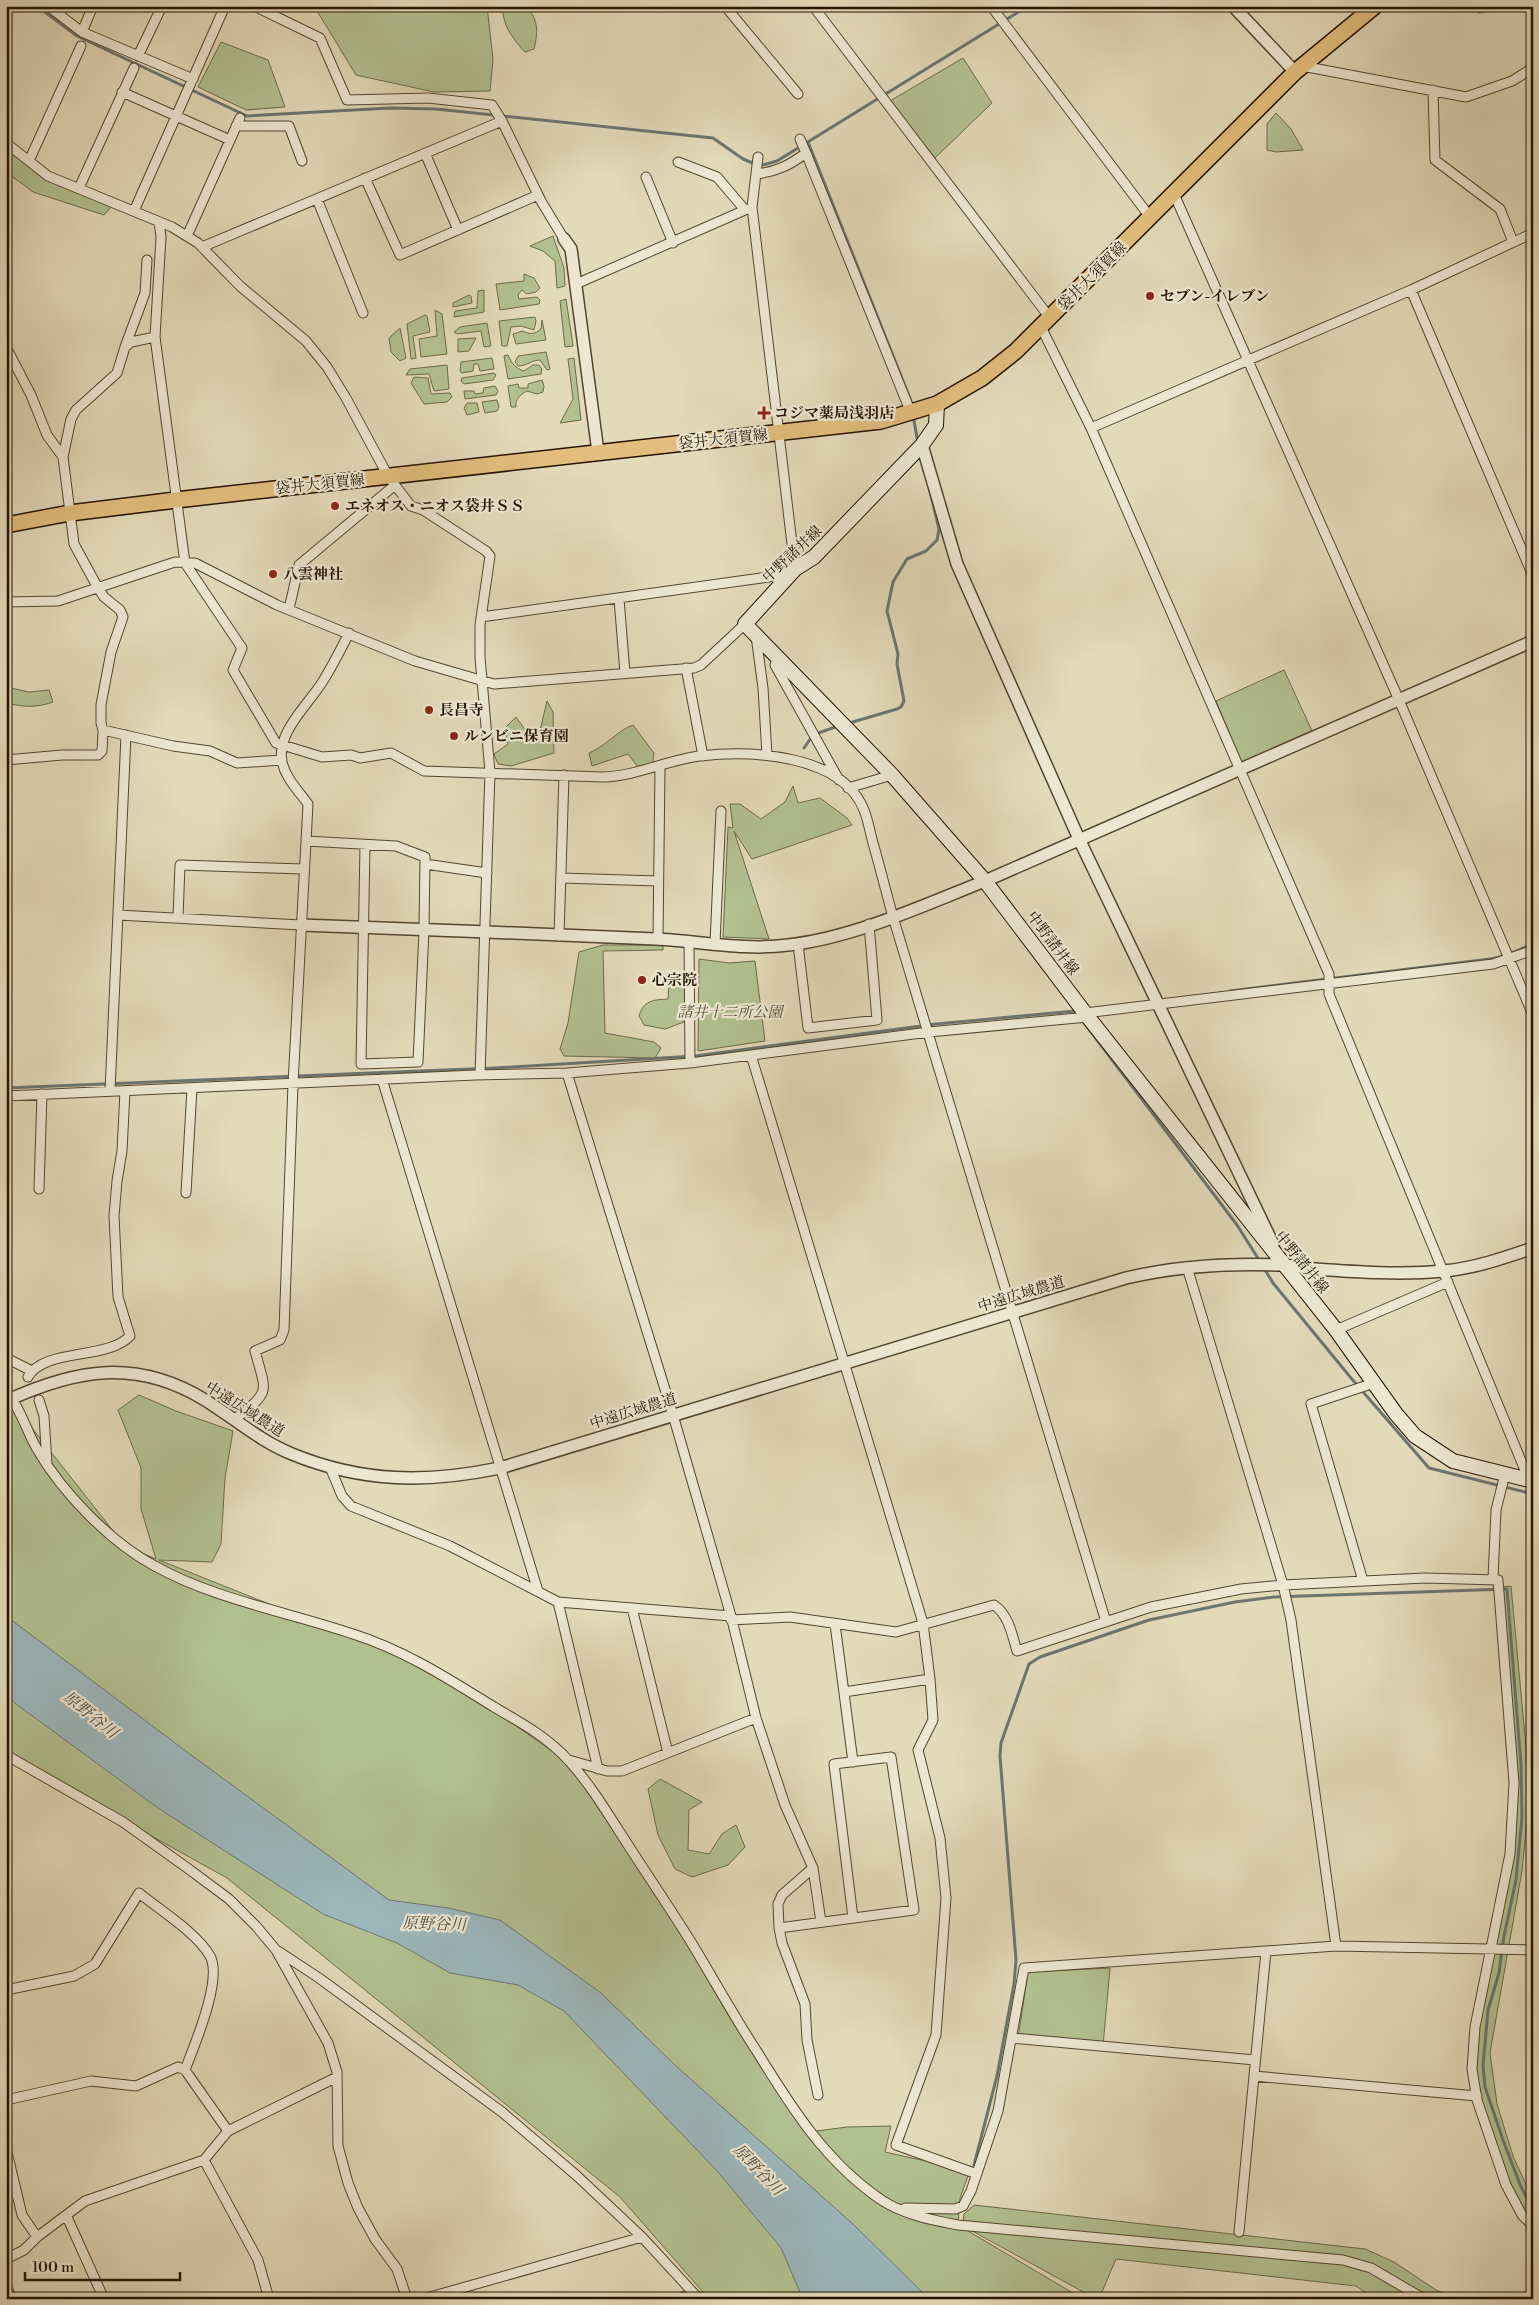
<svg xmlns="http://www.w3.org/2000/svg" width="1539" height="2305" font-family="'Libre Bodoni','Noto Serif JP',serif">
<rect width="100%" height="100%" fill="#e3daba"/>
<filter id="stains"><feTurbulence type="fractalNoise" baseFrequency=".004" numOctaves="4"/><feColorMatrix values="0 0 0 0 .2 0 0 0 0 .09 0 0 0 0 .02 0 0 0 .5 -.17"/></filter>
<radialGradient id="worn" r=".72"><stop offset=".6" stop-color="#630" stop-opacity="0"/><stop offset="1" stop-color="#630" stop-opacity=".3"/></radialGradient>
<path fill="#b2c091" stroke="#6c6a48" d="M314,6H487L493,59L490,91L434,92L356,75Z
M503,6H526C539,20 538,32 534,49L525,52C514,40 501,24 503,6Z
M221,42L268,60L285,107L246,110L198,87Z
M963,58L992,103L935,158L890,101Z
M1276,113L1291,129L1303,150L1276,152L1267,150V124Z
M6,144L48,176L115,203L104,215L33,192L6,172Z
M553,236L564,268L565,286L557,288L555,261L543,251L530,246Z
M524,274L534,278L540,288L536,292L527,294L522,290L518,295L519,299L537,297L540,300L539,304L500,310L496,284L524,281Z
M484,290V312L454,317L455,311L477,308L478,291Z
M469,295L471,296L472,303L453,307V303Z
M566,299L573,346L565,347L560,301Z
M435,310L442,314L447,354L421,357L419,339L437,336Z
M425,315L427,316L430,332L413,336L416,358L411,359L407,324Z
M535,317L536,321L534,330L521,326L511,327L507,346H502L499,321Z
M542,320L546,340L516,344L513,334L523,331C530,335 535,334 541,329Z
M487,323L491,346L484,347L481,331L457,334L454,332L460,327Z
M400,328L406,358L400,361L391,352L389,338Z
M476,338L469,351L458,352V339Z
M546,352L550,369L547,370L540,360C532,360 527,366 518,366L515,362L518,356Z
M508,355C512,364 515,368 524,371L533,365H539L542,369L541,374L508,379L504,356Z
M492,358L494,369L480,371L478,364H474L473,371L462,373L460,371L461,362Z
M574,358L581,420L560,423L573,399L568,359Z
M447,365L449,389L434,391L429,374L406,375L410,369Z
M494,373L496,375L493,380L464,384L461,381L462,378Z
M414,377L428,378L431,394L450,393L452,397L447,402L424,404L411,383Z
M542,380L544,386L543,392L537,394L527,391C520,395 515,399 516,407H511L508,386L518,384L519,388H528V384Z
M495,386L498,391L496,395L465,399L464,391H474L475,394L483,393L484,388Z
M497,400L499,407L497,411L485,413L482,402Z
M467,403H477L479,412L467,415L464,408Z
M1284,670L1312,731L1242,763L1216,701Z
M6,687L29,692L49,690L53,702C36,708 24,707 6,703Z
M547,701L553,712L554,753L511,766L498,764L494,754L508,744L505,728L516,717L526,731H540Z
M633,725L654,753L652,768L641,771L628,754L592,766L589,753C606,746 617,731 633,725Z
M793,786L798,803L820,798L847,818L852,825L752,859L734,831L769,939L723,937L728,827L733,828L730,804H740L761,819L785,802Z
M603,945H663V950L603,951L605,1033L654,1042L661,1048L655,1058L564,1056L560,1049L568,1023L579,952Z
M699,959L729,963L755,961L765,1041L698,1051Z
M678,973H690L684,1022L665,1029L644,1025L639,1016C644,1000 653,1000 668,999L669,982Z
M6,1395L125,1546L156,1559L141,1509V1468L118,1410L139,1395L176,1411L233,1431L225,1478L221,1544L212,1562L159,1560L314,1622L389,1647L461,1687L573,1766L809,2132L847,2127L891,2126L885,2152L970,2171L960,2198L958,2225L1083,2299H709L620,2197L227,1878L6,1755Z
M1511,1586L1530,1790L1522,1871L1490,2053L1497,2104L1513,2156L1533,2200V2224L1508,2190L1472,2069L1513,1814L1499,1587Z
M660,1779L702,1802L689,1810L688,1850L709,1854L722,1834L736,1825L745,1847L728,1865L692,1877L675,1869L658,1835L648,1789Z
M1110,1968L1103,2046L1018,2039L1028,1972Z
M974,2205L1365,2249L1394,2262L1436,2290L1457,2299H1375L1356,2286L1116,2259L1099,2299H1096L963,2226L964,2214Z
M690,2289L699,2299H663Z"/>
<path fill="#9cb7bc" stroke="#6c7571" d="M6,1616L191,1755L389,1900L448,1908L500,1920L601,1993L676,2066L854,2225L929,2299H803L781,2248L718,2172L564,2011L518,1985L450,1973L397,1943L323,1914L158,1808L16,1704L6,1694Z"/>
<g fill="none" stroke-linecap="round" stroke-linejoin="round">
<path stroke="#6c7571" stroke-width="3" d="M37,6L77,36L247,116L390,108L436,109L713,138L743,159L755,164L763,165L777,161L1028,6
M1471,6L1479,12L1518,6
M808,142L911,401
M913,415L918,443
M846,724L897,709L901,707L904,701L897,664L898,654L887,611L893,582L907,559L926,551L937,540L939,529L930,491
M804,748L813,735L838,726
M1230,991L1490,959L1505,956L1533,944
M1085,1024L1237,1225L1261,1263
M6,1088L494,1068L695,1056L936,1024L1075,1011L1077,1013
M1264,1268L1273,1283L1351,1378L1429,1468L1533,1494
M974,2165L997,2076L1014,1984L1016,1960L1000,1756L1001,1743L1029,1664L1040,1657L1149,1620L1235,1602L1274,1597L1507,1589L1521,1765L1522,1817L1516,1880L1504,1936L1499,1973L1488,2010L1483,2066L1485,2087L1503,2140L1521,2187L1533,2209"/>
<defs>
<path id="minor" d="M48,6L82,32
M93,6L82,32L193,79
M254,6L320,38L347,100L428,98L492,105L502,121L541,201L564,239
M725,6L798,94
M813,6L1050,318
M991,6L1150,217
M138,56L162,6
M1302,66L1466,97L1512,81L1533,68
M1433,90L1435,160L1500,209L1513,242
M122,92L230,140
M236,126H289L302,161
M800,139L806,153
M6,143L48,176L172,227L198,243L240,286L306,341L327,367L346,398L388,476L411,506L423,510L486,551L490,556L480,625V657L490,772L480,1075
M425,153L458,230
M758,157L752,207L795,569
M29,161L81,46
M678,162L717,177L745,210
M756,174C776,172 790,165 806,153L911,413
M646,177L673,243
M365,178L400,255L538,195
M79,188L134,68
M1174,194L1399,700L1533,1015
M317,199L363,313
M134,211L225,6
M159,222L161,237L155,337L185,563L242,648L233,670L276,743L322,757L351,755L360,758L391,753L424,771L603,777C637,776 667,760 700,756C750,750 842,754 864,810C868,820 870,832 873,843C880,867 886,892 893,917L1106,1622
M187,236L240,118
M202,247L502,121
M576,284L752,207
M1411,290L1533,576
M1041,327L1091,428L1329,974V994L1529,1480
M155,337L131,342L125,347L117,373L76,410L71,419L63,457L74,544L98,588L104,597L120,610L123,617L111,652L101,705V723L103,730L173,746L210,751L237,763L282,760
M6,347L31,395L47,435L63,457
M125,347L145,293L147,260
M1091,428L1411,290L1533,233
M619,599L625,673
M6,602L58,601L175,562L195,563L277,605L415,661L494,684L694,668L701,665L745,624
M289,609L299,565L395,485
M481,617L790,574
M756,636L763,688L767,755
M778,656L775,665L839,780
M686,668L703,756
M6,760L62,755H98L102,751L103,730
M848,788L892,775
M306,841L396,846L425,857L424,930L418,1062L361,1064L365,845
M425,864L487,873
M561,878L658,881
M118,915L301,925
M178,918L180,865L304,869
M559,936L564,775
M658,939L660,766
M689,941L690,1063
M715,943L721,811
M798,944L808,1028L877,1020L869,924
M1085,1013L1493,964L1533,950
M751,1055L923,1623L930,1679L933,1720L918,1750L940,1838L946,1898L936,2035L896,2145L977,2174
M567,1073L673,1415L731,1616L756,1718L785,1805L813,1868L782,1895L778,1904L779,1928L782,1943L805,2004L807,2040L818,2095
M382,1079L538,1591
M110,1091L126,735
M6,1096L475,1075L567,1073L690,1063L929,1032L1088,1017
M39,1189L42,1094
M186,1193L192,1088
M1187,1267L1283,1585L1291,1620L1336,1946
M1336,1330L1448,1282
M6,1358L32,1371
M28,1377C44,1348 108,1360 130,1336L118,1297L114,1216L117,1181L122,1151L125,1091
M6,1391C20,1407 26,1430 37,1449C62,1492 109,1541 153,1565C213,1599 288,1612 353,1634C404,1650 449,1679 494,1707C520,1722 549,1738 569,1761C592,1786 611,1819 630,1848C650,1879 671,1910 691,1942C713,1978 733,2015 756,2050C791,2107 826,2163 883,2201C905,2215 932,2220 958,2225L1343,2260L1371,2268L1424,2299
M39,1400L44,1416L47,1464
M234,1420C271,1390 267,1395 255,1351L280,1340L284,1330L293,1084L308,804C298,790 286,779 282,762C276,732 309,704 323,681C333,665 341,649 349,633
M330,1467L342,1496L351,1506L450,1546L558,1602L731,1616
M1493,1579L1496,1510L1505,1474
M1363,1581L1311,1404L1374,1383
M558,1602L598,1769
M632,1608L668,1753
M731,1620L790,1617L896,1632L994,1605C1009,1615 1012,1635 1017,1651L1151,1607L1241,1589L1283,1585L1425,1578L1498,1580L1514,1783L1510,1854L1475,2027L1472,2069L1477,2100L1506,2185L1522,2215L1533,2226
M835,1624L853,1762
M844,1692L930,1679
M6,1755L123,1822L186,1867L229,1899L256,1926L276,1950L328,2043L337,2072L338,2146L348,2183L358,2208L375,2239L397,2269L407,2299
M569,1760L607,1771H622L756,1718
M813,1868L821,1922
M779,1928L914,1910L891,1757L834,1764L853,1918
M278,1951L319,1978L502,2112L576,2175L642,2237L699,2299
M6,1990L74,1976L95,1964L139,1893C160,1910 197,1933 210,1956C223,1979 194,2046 185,2070
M1012,2038L1255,2060
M1254,2076L1477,2096
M6,2100L91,2081L136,2086L178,2067L185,2070L228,2131
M6,2148L22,2215L37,2237
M204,2160L258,2260L269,2299
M905,2208L955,2209L963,2206L971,2191L998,2111L1024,1968L1336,1946L1533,1950
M67,2217L104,2299
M1239,2232L1266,1951
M6,2259L24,2250L37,2237L85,2201L204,2160L228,2131L337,2077
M6,2283L11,2299
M423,2299L642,2237"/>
<path id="tertiary" d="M1233,6L1295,72
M564,239L571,249L598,452
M922,445L957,564L1079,839L1273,1244
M301,925C419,929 538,934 656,939C699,941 745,951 788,945C853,938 924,905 985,881L1533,641
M6,1401C76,1369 136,1358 205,1400C234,1418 260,1441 292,1454C363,1483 427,1483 500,1468L1126,1278C1177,1266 1229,1263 1281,1265C1292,1265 1304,1268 1315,1269C1357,1272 1402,1275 1444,1271C1475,1268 1504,1258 1533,1248"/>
<path id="secondary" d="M937,404L936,425L922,445L814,557L795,569L745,624L892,775L985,881L1088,1017L1336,1330L1396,1414L1415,1436L1453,1461L1533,1481"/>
<path id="primary" d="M6,525L70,513L176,500L881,421L937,404L982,378L1016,351L1295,72L1375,6"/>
</defs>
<use href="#minor" stroke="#54452e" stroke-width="11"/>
<use href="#tertiary" stroke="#54452e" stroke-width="14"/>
<use href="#secondary" stroke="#251300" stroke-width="16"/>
<use href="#primary" stroke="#251300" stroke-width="18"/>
<use href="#minor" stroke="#ede7d2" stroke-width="9"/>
<use href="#tertiary" stroke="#ede7d2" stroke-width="11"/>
<use href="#secondary" stroke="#ede7d2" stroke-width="14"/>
<use href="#primary" stroke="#e2bd7d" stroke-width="15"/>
</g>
<g fill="#8f2418" stroke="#ede7d2" stroke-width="2">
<circle cx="1150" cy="296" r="5"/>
<path d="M761.5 405.5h5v5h5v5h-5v5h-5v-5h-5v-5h5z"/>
<circle cx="335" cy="506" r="5"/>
<circle cx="273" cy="574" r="5"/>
<circle cx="429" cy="710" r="5"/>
<circle cx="454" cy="736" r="5"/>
<circle cx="642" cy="980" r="5"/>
</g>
<g text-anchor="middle" stroke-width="4.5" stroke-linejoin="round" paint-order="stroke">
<g font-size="15" fill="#251300" stroke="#ede7d2">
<text transform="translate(1092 276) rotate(-45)" y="5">袋井大須賀線</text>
<text transform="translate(723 439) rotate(-6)" y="5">袋井大須賀線</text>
<text transform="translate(320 484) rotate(-6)" y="5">袋井大須賀線</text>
<text transform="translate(792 554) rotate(-43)" y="5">中野諸井線</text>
<text transform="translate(1053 943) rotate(53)" y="5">中野諸井線</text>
<text transform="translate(1302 1262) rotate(51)" y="5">中野諸井線</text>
<text transform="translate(1021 1294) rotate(-17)" y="5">中遠広域農道</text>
<text transform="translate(245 1409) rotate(32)" y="5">中遠広域農道</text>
<text transform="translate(633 1411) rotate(-17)" y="5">中遠広域農道</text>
</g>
<g font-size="15" font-weight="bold" fill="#251300" stroke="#ede7d2" text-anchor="start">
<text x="1160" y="301">セブン-イレブン</text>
<text x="774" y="418">コジマ薬局浅羽店</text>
<text x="345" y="511">エネオス・ニオス袋井ＳＳ</text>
<text x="283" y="579">八雲神社</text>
<text x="439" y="715">長昌寺</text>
<text x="464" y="741">ルンビニ保育園</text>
<text x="652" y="985">心宗院</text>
</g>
<g font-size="15" font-style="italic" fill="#565033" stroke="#ede7d2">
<text x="730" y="1017">諸井十二所公園</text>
</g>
<g font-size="16" font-style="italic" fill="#4f4c42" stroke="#ede7d2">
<text transform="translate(91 1714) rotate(39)" y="6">原野谷川</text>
<text transform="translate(434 1923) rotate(2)" y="6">原野谷川</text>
<text transform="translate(759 2169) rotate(46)" y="6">原野谷川</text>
</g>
</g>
<rect width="1539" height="2305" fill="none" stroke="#e3daba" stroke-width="25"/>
<rect x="8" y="8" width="1524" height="2290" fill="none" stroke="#251300" stroke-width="2.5"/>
<rect x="12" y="12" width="1514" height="2280" fill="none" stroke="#251300"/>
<path d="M25 2272v8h155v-8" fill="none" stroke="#251300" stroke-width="2.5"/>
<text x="32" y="2272" font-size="15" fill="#251300" stroke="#ede7d2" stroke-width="4" paint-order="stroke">100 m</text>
<rect width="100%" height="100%" filter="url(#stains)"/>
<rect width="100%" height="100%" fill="url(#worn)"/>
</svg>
